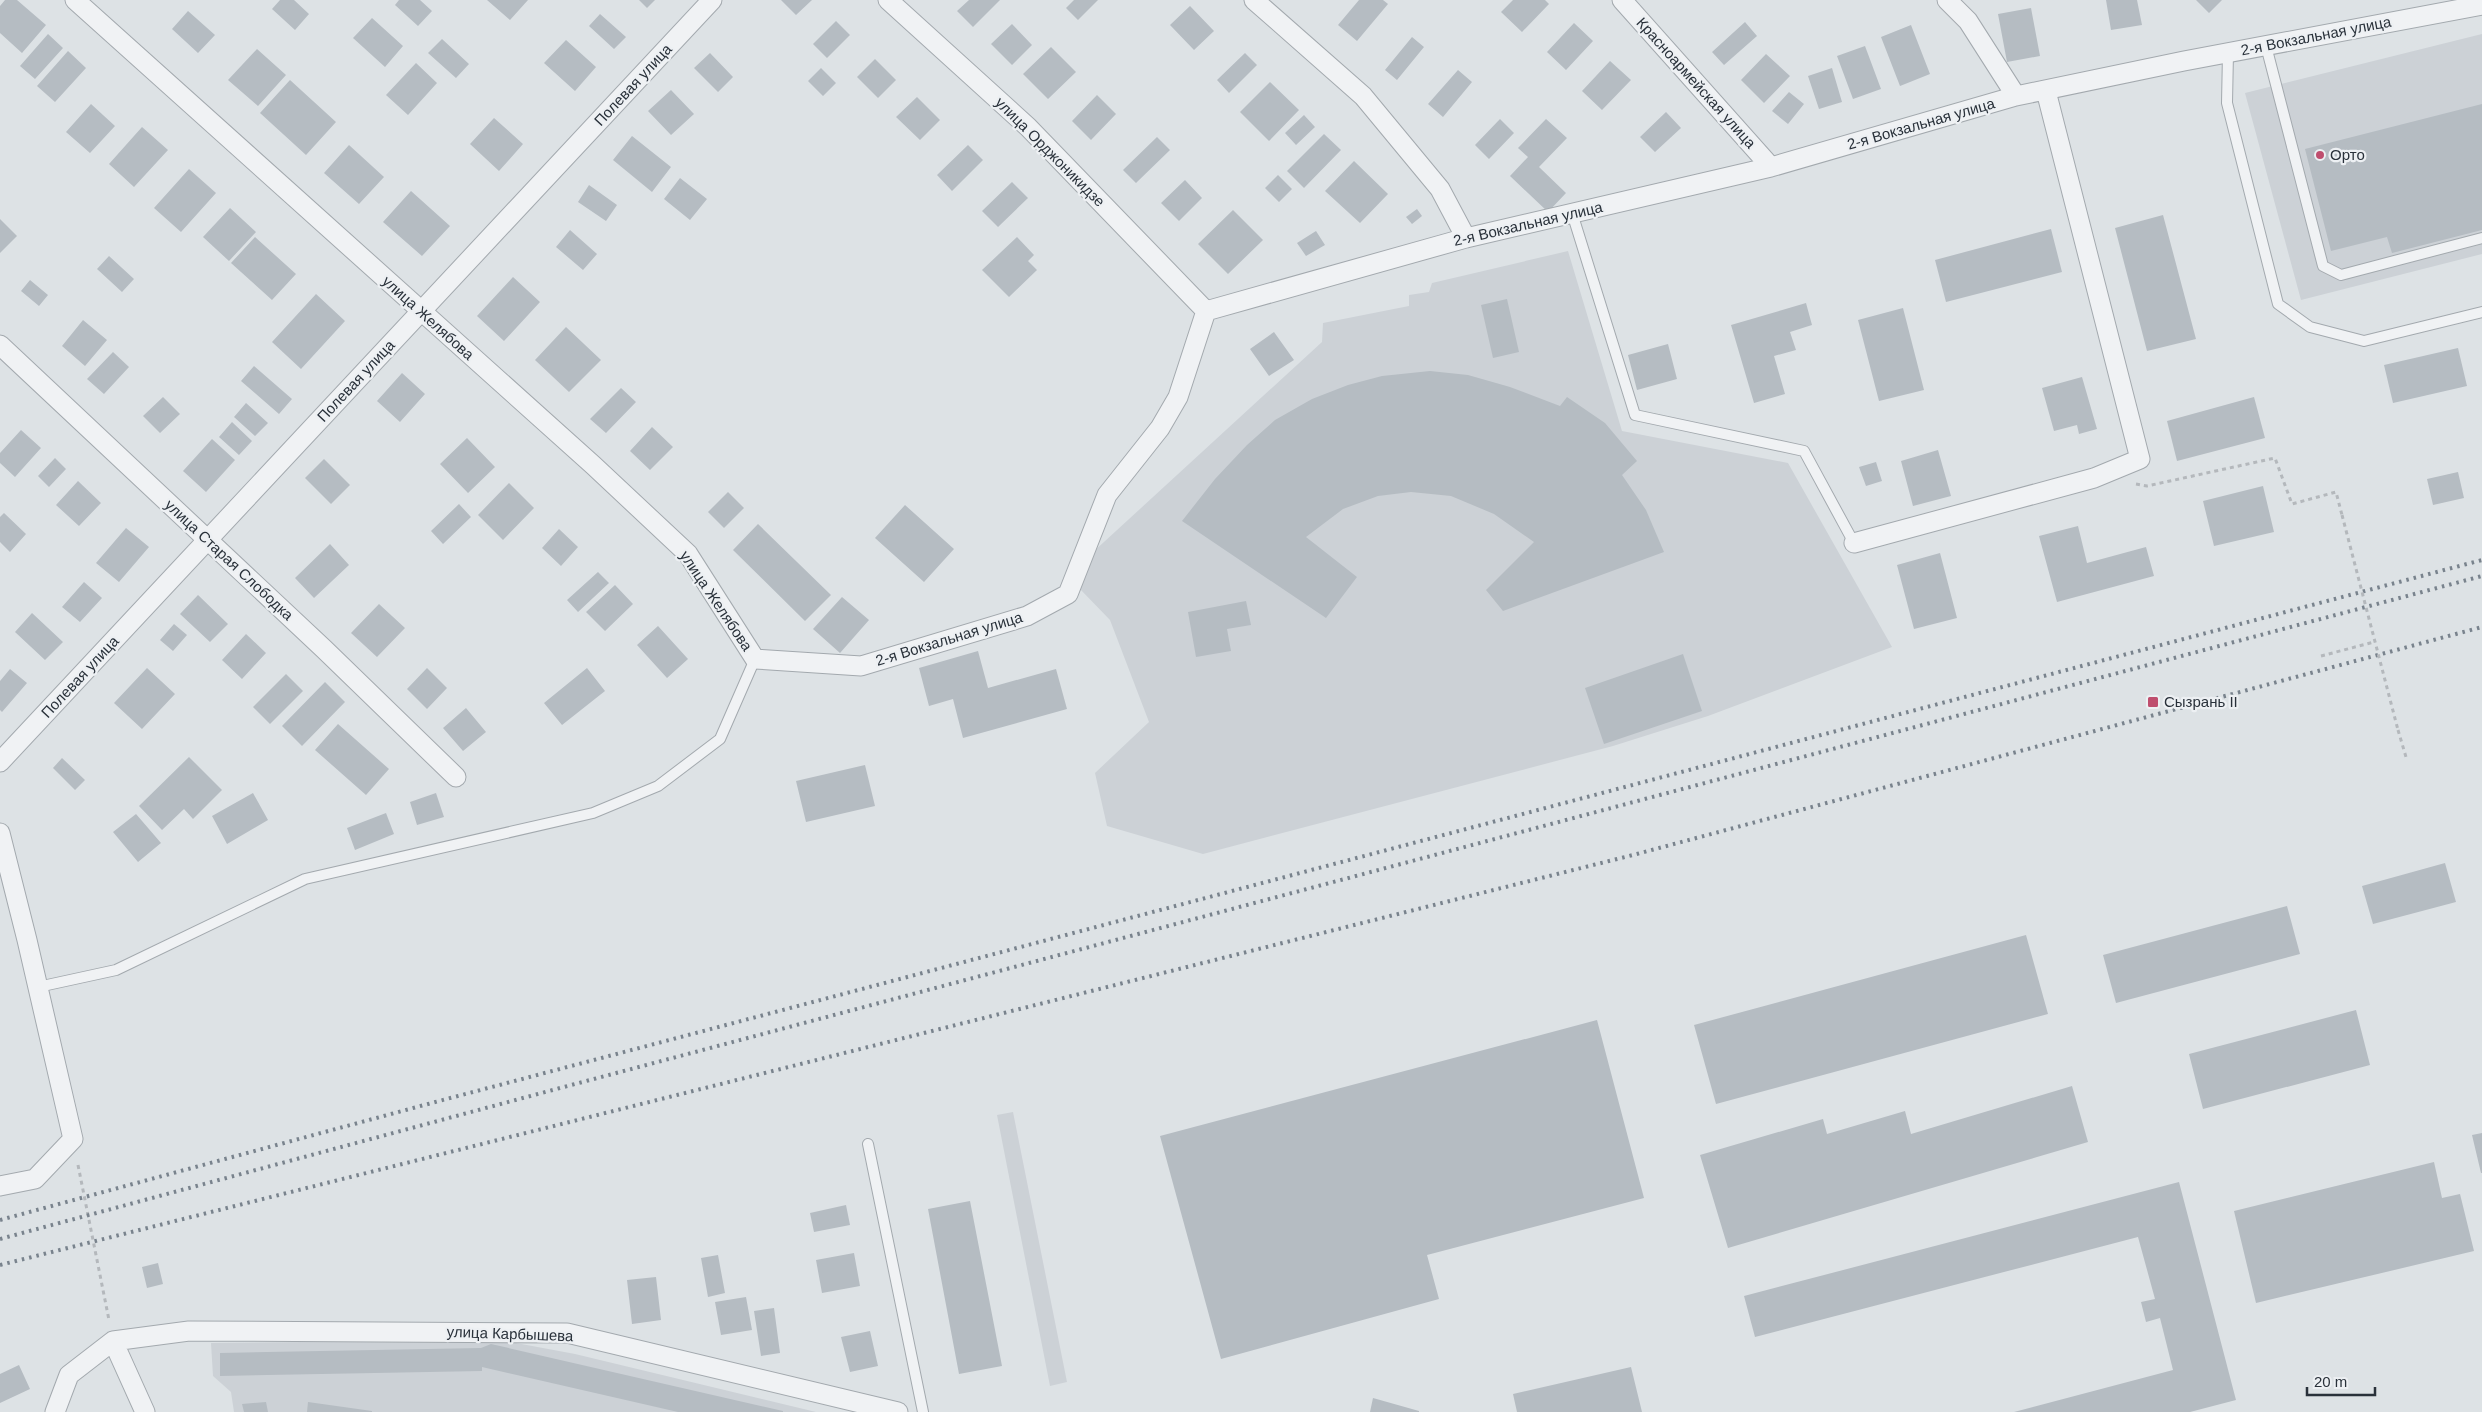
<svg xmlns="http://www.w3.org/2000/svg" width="2482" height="1412" font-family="Helvetica,sans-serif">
<rect width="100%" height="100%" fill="#dde2e5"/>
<path fill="#ccd1d6" d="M2482,34V254L2301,300L2245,93Z
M1568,251L1622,431L1788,463L1892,647L1708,716L1613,746L1203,854L1107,826L1095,773L1149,722L1110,620L1080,589L1092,553L1322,342L1323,323L1409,306V295L1429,292L1432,283Z
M1013,1112L1067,1382L1050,1386L997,1115Z
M500,1340L575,1354L816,1412H234L231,1392L213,1376L211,1343Z"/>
<path fill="#b5bcc2" d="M5,0H17L46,25L22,53L0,33V6Z
M280,0H294L309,14L295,30L272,9Z
M399,0H420L432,11L418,26L395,5Z
M487,0H528L510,20Z
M639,0H655L647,8Z
M781,0H812L796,15Z
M969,0H1000L973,27L957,11Z
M1074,0H1098L1078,20L1066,8Z
M1359,0H1383L1388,4L1357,41L1338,25Z
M1513,0H1545L1549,4L1522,32L1501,12Z
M2106,0H2137L2142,25L2111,30Z
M2196,0H2222L2209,13Z
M1190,6L1214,31L1194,50L1170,25Z
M2031,8L2040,56L2007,62L1998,14Z
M188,11L215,35L198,53L172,29Z
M600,14L626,37L614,49L589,26Z
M372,18L403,46L385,67L353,38Z
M836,21L850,35L827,58L813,44Z
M1745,22L1757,36L1724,65L1712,52Z
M1574,23L1593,41L1566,70L1547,52Z
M1012,24L1032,45L1012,65L991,44Z
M1911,25L1930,74L1900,86L1881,37Z
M48,34L63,48L35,79L20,66Z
M1412,37L1424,47L1397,80L1385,70Z
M442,39L469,64L456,78L428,53Z
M566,40L596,67L575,91L544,63Z
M1865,46L1881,89L1853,99L1837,56Z
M1051,47L1076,72L1048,99L1023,74Z
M257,49L286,75L258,106L228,80Z
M68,51L86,68L55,102L37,86Z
M710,53L733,77L718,92L694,68Z
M1245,53L1257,65L1229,93L1217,80Z
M1766,54L1790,76L1764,103L1741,80Z
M875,59L896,80L878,98L857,77Z
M1610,61L1631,80L1602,110L1582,91Z
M416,63L437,83L408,115L386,95Z
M821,68L836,83L823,96L808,81Z
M1832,68L1842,102L1819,109L1808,76Z
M1458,70L1472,82L1443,117L1428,104Z
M290,80L336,122L306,155L260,113Z
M1270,82L1299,110L1269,141L1240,112Z
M671,90L694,114L671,135L648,111Z
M1789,92L1804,104L1788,124L1772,111Z
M1097,95L1116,114L1091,140L1072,121Z
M917,97L940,120L920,140L896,117Z
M91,104L115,126L90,153L66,132Z
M2482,104V230L2392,253L2387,237L2331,251L2305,149Z
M1666,112L1681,128L1655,152L1640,137Z
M1304,115L1315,127L1296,145L1285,133Z
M494,118L523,144L499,171L470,144Z
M1500,119L1514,133L1489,159L1475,145Z
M1546,119L1567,138L1539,167L1566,193L1548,212L1510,176L1528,157L1518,148Z
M142,127L168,150L134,187L109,164Z
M1324,134L1341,150L1304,188L1287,171Z
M632,136L671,167L652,192L613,160Z
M1157,137L1170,150L1136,183L1123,170Z
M349,145L384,177L359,204L324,173Z
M968,145L983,160L952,191L937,175Z
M1354,161L1388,194L1360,223L1325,191Z
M189,169L216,193L181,232L154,208Z
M1278,175L1292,189L1279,202L1265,188Z
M680,178L707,199L690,220L664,199Z
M1185,180L1202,198L1179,221L1161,203Z
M1012,182L1028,198L998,227L982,211Z
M589,185L617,205L606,221L578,202Z
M411,191L450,226L422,256L383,222Z
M230,208L256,232L229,261L203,237Z
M1417,209L1422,216L1412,224L1406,217Z
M1233,210L1263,240L1228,274L1198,244Z
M2163,215L2196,339L2147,351L2115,228Z
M0,219L17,236L0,253Z
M2051,229L2062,272L1946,302L1935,260Z
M570,230L597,254L583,270L556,247Z
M1316,231L1325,245L1306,256L1297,243Z
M255,237L296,274L272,300L231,263Z
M1017,237L1034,255L1028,261L1037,270L1009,297L982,270Z
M109,256L134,279L122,292L97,269Z
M513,277L540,302L504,341L477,316Z
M30,280L48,295L39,306L21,291Z
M316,294L345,321L301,369L272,342Z
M1507,299L1519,352L1493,358L1481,305Z
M1806,303L1812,325L1790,332L1796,350L1774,356L1785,394L1754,403L1731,325Z
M1903,308L1924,390L1879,401L1858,320Z
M83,320L107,340L85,366L62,346Z
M566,327L601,360L569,392L535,360Z
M1274,332L1294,360L1269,376L1250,349Z
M1668,344L1677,379L1637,390L1628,355Z
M2458,348L2467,386L2393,403L2384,365Z
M113,352L129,367L104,394L87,379Z
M254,366L292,399L279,414L241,381Z
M1430,371L1468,375L1510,387L1560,406L1567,397L1605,423L1637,461L1622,475L1646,510L1664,552L1503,611L1486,590L1534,542L1494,514L1451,496L1411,492L1378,496L1343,509L1306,537L1357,577L1326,618L1182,521L1215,479L1247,445L1275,420L1312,399L1348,385L1382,376Z
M402,373L425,394L400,422L377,401Z
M2082,377L2097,429L2079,434L2077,425L2054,431L2042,388Z
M621,388L636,402L606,433L590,419Z
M163,397L180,414L160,433L143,416Z
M2254,397L2265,438L2177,461L2167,421Z
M246,403L268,423L255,436L234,417Z
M232,422L252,441L239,455L219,437Z
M652,427L673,447L650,470L630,451Z
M21,430L41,448L15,477L0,463V453Z
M467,438L495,467L468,493L440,464Z
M212,439L235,460L206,492L183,471Z
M1938,450L1951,496L1913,506L1901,461Z
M55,458L66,469L49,487L38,476Z
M324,459L350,485L331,504L305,478Z
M1876,462L1882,481L1866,486L1859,467Z
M2458,472L2464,498L2433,505L2427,479Z
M78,481L101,503L79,526L56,505Z
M509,483L534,508L503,540L478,515Z
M2263,486L2274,532L2214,546L2203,501Z
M728,492L744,508L724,528L708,512Z
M459,504L471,517L443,544L431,531Z
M905,505L954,549L924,582L875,538Z
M4,513L26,534L10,552L0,542V517Z
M758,524L831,595L805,621L733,550Z
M2078,526L2087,563L2146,547L2154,576L2057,602L2039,536Z
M126,528L149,547L119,582L96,563Z
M559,529L578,547L561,566L542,548Z
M330,544L349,565L314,598L295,578Z
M1940,553L1957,618L1914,629L1897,565Z
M598,572L609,583L578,612L567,600Z
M84,582L102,598L80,622L62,607Z
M615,585L633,604L605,631L586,612Z
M198,595L228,624L210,642L180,614Z
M842,597L869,620L840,653L813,629Z
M1246,601L1251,625L1227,629L1231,651L1196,657L1188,612Z
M379,604L405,628L377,657L351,633Z
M32,613L63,642L45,660L15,632Z
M174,624L187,635L173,651L160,640Z
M658,626L688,659L667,678L637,645Z
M246,634L266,653L242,679L222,660Z
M978,651L988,688L1056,669L1067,709L963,738L953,699L929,706L919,668Z
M1683,654L1702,711L1604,744L1585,688Z
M147,668L175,694L142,729L114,703Z
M427,668L447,688L427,709L407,689Z
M587,668L605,691L562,725L544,703Z
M10,669L27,683L2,712L0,710V681Z
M286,674L303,691L270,724L253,707Z
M325,682L345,702L302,746L282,726Z
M466,708L486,732L463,751L443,728Z
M338,724L389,769L366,795L315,750Z
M189,757L222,790L193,819L184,809L162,830L139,806Z
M62,758L85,780L75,790L53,768Z
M865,765L875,806L806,822L796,781Z
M253,793L268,820L227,844L212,816Z
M436,793L444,817L417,825L410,802Z
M386,813L394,834L355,850L347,828Z
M136,814L161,843L138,862L113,832Z
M2445,863L2456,902L2373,924L2362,886Z
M2287,906L2300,954L2116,1003L2103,955Z
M2026,935L2048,1014L1716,1104L1694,1025Z
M2356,1010L2370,1065L2203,1109L2189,1054Z
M1597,1020L1644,1198L1427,1255L1439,1299L1221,1359L1160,1136Z
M2072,1086L2088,1142L1728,1248L1700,1155L1823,1119L1827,1134L1905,1111L1911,1134Z
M2482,1133V1173H2481L2472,1135Z
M2434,1162L2442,1198L2460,1194L2474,1251L2256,1303L2234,1211Z
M2179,1182L2236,1400L2190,1412H2014L2173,1370L2160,1318L2146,1322L2141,1302L2155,1299L2138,1237L1755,1337L1744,1296Z
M970,1201L1002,1366L959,1374L928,1209Z
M846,1205L850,1225L814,1232L810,1213Z
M854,1253L860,1286L822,1293L816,1260Z
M718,1255L725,1293L708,1297L701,1258Z
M158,1263L163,1284L147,1288L142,1267Z
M656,1277L661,1320L632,1324L627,1280Z
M746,1297L752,1330L721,1335L715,1302Z
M774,1308L780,1353L761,1356L754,1311Z
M870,1331L878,1366L850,1372L841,1337Z
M491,1344L783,1411V1412H678L482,1367V1371L220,1376V1353L481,1348Z
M19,1365L30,1389L0,1403V1374Z
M1631,1367L1642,1412H1517L1513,1394Z
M1373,1398L1419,1411V1412H1370Z
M266,1402L268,1412H244L242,1404Z
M308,1402L372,1411V1412H307Z"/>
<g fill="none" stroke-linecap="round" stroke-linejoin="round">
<defs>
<path id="service" d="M2266,46L2323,266L2341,275L2482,238
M2228,53L2227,103L2278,304L2310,327L2364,341L2482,312
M1572,213L1635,415L1804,451L1854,543
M38,987L116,970L305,879L593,813L658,786L720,739L755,659
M868,1144L923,1412"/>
<path id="minor" d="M75,0L593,465L688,554L755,659L861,666L1027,616L1068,594L1107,495L1160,428L1178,397L1206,311L1466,238L1771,167L2016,96L2184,61L2482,5
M888,0L1028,127L1206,311
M1254,0L1363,96L1440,189L1466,238
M1622,0L1771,167
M1947,0L1968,21L2016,96
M0,345L324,649L456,777
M1854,543L2094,478L2140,459L2046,91
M0,762L712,0
M0,833L27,940L73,1139L35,1179L0,1186
M113,1341L189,1331L567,1333L898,1412
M113,1341L145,1412
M55,1412L69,1375L113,1341"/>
</defs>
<use href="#service" stroke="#a3a9ae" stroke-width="12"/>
<use href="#minor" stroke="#a3a9ae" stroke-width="21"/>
<path stroke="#b4b8bc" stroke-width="3" stroke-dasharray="4 4" stroke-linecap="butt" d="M2136,484L2147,486L2275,458L2292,504L2336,492L2342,515
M2321,656L2374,642
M2398,730L2406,757
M78,1165L109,1320"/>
<use href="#service" stroke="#f0f2f4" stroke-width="10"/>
<use href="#minor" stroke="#f0f2f4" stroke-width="19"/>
<path stroke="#79838d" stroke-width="4" stroke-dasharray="2.5 5" stroke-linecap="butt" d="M0,1220L439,1101L2482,560
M0,1239L560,1088L2482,576
M0,1265L1633,855L2482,627"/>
<path stroke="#b4b8bc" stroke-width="3" stroke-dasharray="4 4" stroke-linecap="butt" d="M2342,515L2398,730"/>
</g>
<g fill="#bf4e6e" stroke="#edf0f3" stroke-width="2">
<circle cx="2320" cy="155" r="5"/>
<rect x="2147" y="696" width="12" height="12" rx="2.5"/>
</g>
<g text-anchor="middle" stroke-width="4.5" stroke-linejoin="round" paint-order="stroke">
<g font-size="15" fill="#29313a" stroke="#edf0f3">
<text transform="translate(2316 36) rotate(-11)" y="5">2-я Вокзальная улица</text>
<text transform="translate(1696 83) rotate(48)" y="5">Красноармейская улица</text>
<text transform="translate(633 85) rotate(-47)" y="5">Полевая улица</text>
<text transform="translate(1921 124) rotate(-16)" y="5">2-я Вокзальная улица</text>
<text transform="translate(1050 152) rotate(45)" y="5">улица Орджоникидзе</text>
<text transform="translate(1528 224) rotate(-13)" y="5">2-я Вокзальная улица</text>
<text transform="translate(428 318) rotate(42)" y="5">улица Желябова</text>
<text transform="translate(356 381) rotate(-47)" y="5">Полевая улица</text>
<text transform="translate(229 560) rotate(43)" y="5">улица Старая Слободка</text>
<text transform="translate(716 601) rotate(56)" y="5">улица Желябова</text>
<text transform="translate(949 639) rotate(-17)" y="5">2-я Вокзальная улица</text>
<text transform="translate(80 677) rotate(-47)" y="5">Полевая улица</text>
<text transform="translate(510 1334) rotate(2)" y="5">улица Карбышева</text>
</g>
<g font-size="15" fill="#29313a" stroke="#edf0f3" text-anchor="start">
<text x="2330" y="160">Орто</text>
<text x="2164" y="707">Сызрань II</text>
</g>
</g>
<path d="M2307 1387v8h68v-8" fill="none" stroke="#29313a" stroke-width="2.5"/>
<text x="2314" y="1387" font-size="15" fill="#29313a" stroke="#edf0f3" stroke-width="4" paint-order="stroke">20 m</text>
</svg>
